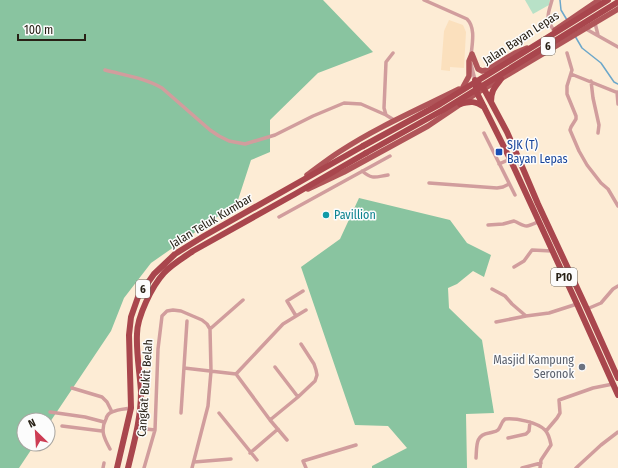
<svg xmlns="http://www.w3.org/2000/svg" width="618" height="468" font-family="'Fira Sans Condensed',sans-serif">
<rect width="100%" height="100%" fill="#fdecd5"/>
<path fill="#fbe0bd" d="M449,20L463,25L466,32L464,68L450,67V71L441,70L444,31Z"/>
<path fill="#b8e1c7" d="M525,0H550L549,5L533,14Z"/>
<path fill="#89c4a0" d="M0,0H323L373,52L318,73L270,120V152L251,160L237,203L151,263L124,298L111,331L48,425V420H24V444H35L19,468H0Z
M359,198L450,220L467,243L491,255L484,277L473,271L457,284L448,288L449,308L482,340L494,413L466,414L467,468H372V466L407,448L388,426L355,425L301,267L340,239Z"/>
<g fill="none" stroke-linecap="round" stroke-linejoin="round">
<path stroke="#6ca7ca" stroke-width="1.5" d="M560,0L561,10L567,20
M575,36L582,48L601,63L614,82L618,84"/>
<path stroke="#d19d9d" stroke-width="3.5" d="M424,0L467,19C476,28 472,44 471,56
M552,0C548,15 545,16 554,31
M595,23L598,35
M586,29L618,47
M393,53L386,62L384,108L386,115L394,120
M567,53L572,70L567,86V94L576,116V119L571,127L570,130L579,151L587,165L601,183L608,189L618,206
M471,64L475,80
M105,70C124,75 145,78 162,88L210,130L219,136L229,141L245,144L275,135L313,116L344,103L361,104L386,115
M571,74L618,93
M591,81L593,98L599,125L598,133
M617,92L618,104
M484,133L515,195
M499,164L510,159
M362,171C373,180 375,177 388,175
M429,183L497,188L503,187L509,184
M279,217L390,156
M488,225L503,224L514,221C527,227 524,228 538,222
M514,267L524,261L532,250L552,251
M492,289L505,296L512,304L526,316
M587,309L601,303L613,289L618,286
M296,316L287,301L303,291
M496,322L526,316L549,313L577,304
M210,329L243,300
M275,367L298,397
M184,368L236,374L270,420L287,440
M236,374L283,324L306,310
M72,388L102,397L107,402L112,412
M50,412L85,417L104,422
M181,413L187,321
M219,413L257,460
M270,420L298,397L315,381L317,375L316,370L314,364L301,344
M62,426L102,431
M137,428L155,430
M546,431L557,418L560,413L559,400L593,388L613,384
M508,438L526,434L529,431L530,422
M110,449C104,438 100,430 106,419C107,415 109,413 112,412C118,409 125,409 131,408
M250,453L278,429
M476,458C477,446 475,435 489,433C492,432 496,432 498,430C501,427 501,422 505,419C516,418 537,422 545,430C549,434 550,440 551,445L541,460L540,468
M194,462L231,459
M103,468L104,463
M144,468L155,430L158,349L162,316L167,311L173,310L181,311L202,320L207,324L210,329L211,371L208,406L192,468
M306,468L303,461L356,445
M522,468L541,463
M576,468L601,445L618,432"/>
<path stroke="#b05559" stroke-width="5.5" d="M555,30L599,0
M472,54L478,69L482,71L487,70L515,53L527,48
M463,87L469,76V61L472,54
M307,175C317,168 328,159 339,152C377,127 419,109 459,89
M308,189L323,182L344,172L428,126L477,93L618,9"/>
<path stroke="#a9464d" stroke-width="6" d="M475,80L476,88L477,93L510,159L577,304L618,395
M478,83L484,89L507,132L518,157L538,204L587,309L618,378
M491,102C491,91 494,88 501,79
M460,104C471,101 475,101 484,107
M117,468L131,408L129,335L131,317L138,297L154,274L175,254L204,236L363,146
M128,468C134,443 141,418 141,392C140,374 136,353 137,334C137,317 152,286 164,273C172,264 183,258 193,251L295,194L366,153"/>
<path stroke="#a9464d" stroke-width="6" d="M363,146L440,104L608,0
M366,153L443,110L618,2"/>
</g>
<rect fill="#1a4fb4" stroke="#fcfcfc" stroke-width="1.5" x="495" y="148" width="8" height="8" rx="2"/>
<circle fill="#0f9aa8" stroke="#fcfcfc" stroke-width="1.5" cx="326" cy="215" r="4"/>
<circle fill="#6b7280" stroke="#fcfcfc" stroke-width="1.5" cx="582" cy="367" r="4"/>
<g text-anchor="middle" stroke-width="3" stroke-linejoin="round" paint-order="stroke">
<g fill="#fcfcfc" stroke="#68635b" stroke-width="1">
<rect x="541" y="37" width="14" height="18" rx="3"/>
<rect x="551" y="268" width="26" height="18" rx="3"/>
<rect x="136" y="280" width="14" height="18" rx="3"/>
</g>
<g font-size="11" font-weight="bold" fill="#282116">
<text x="548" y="50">6</text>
<text x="564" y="281">P10</text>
<text x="143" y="293">6</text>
</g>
<g font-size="12" fill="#282116" stroke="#fcfcfc">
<text transform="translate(521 38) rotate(-33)" y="4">Jalan Bayan Lepas</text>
<text transform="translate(211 221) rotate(-31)" y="4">Jalan Teluk Kumbar</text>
<text transform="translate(145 388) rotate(-86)" y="4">Cangkat Bukit Belah</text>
</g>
<g font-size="12" fill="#164399" stroke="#fcfcfc" text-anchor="start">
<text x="507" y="149">SJK (T)<tspan x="507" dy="14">Bayan Lepas</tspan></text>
</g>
<g font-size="12" fill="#0d838f" stroke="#fcfcfc" text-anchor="start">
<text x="334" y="219">Pavillion</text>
</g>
<g font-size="12" fill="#5b616d" stroke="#fcfcfc" text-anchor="end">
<text x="574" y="364">Masjid Kampung<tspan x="574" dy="14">Seronok</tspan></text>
</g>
</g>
<g transform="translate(36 432) rotate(335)"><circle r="19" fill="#fcfcfc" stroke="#a7a4a0"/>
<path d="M0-3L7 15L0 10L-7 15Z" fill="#cd3d54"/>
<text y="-6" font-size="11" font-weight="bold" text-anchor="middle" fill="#282116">N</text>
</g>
<path d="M18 34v6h67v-6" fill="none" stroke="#282116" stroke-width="2"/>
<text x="24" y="34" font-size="12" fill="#282116" stroke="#fcfcfc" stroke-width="3" paint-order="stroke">100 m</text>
</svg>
